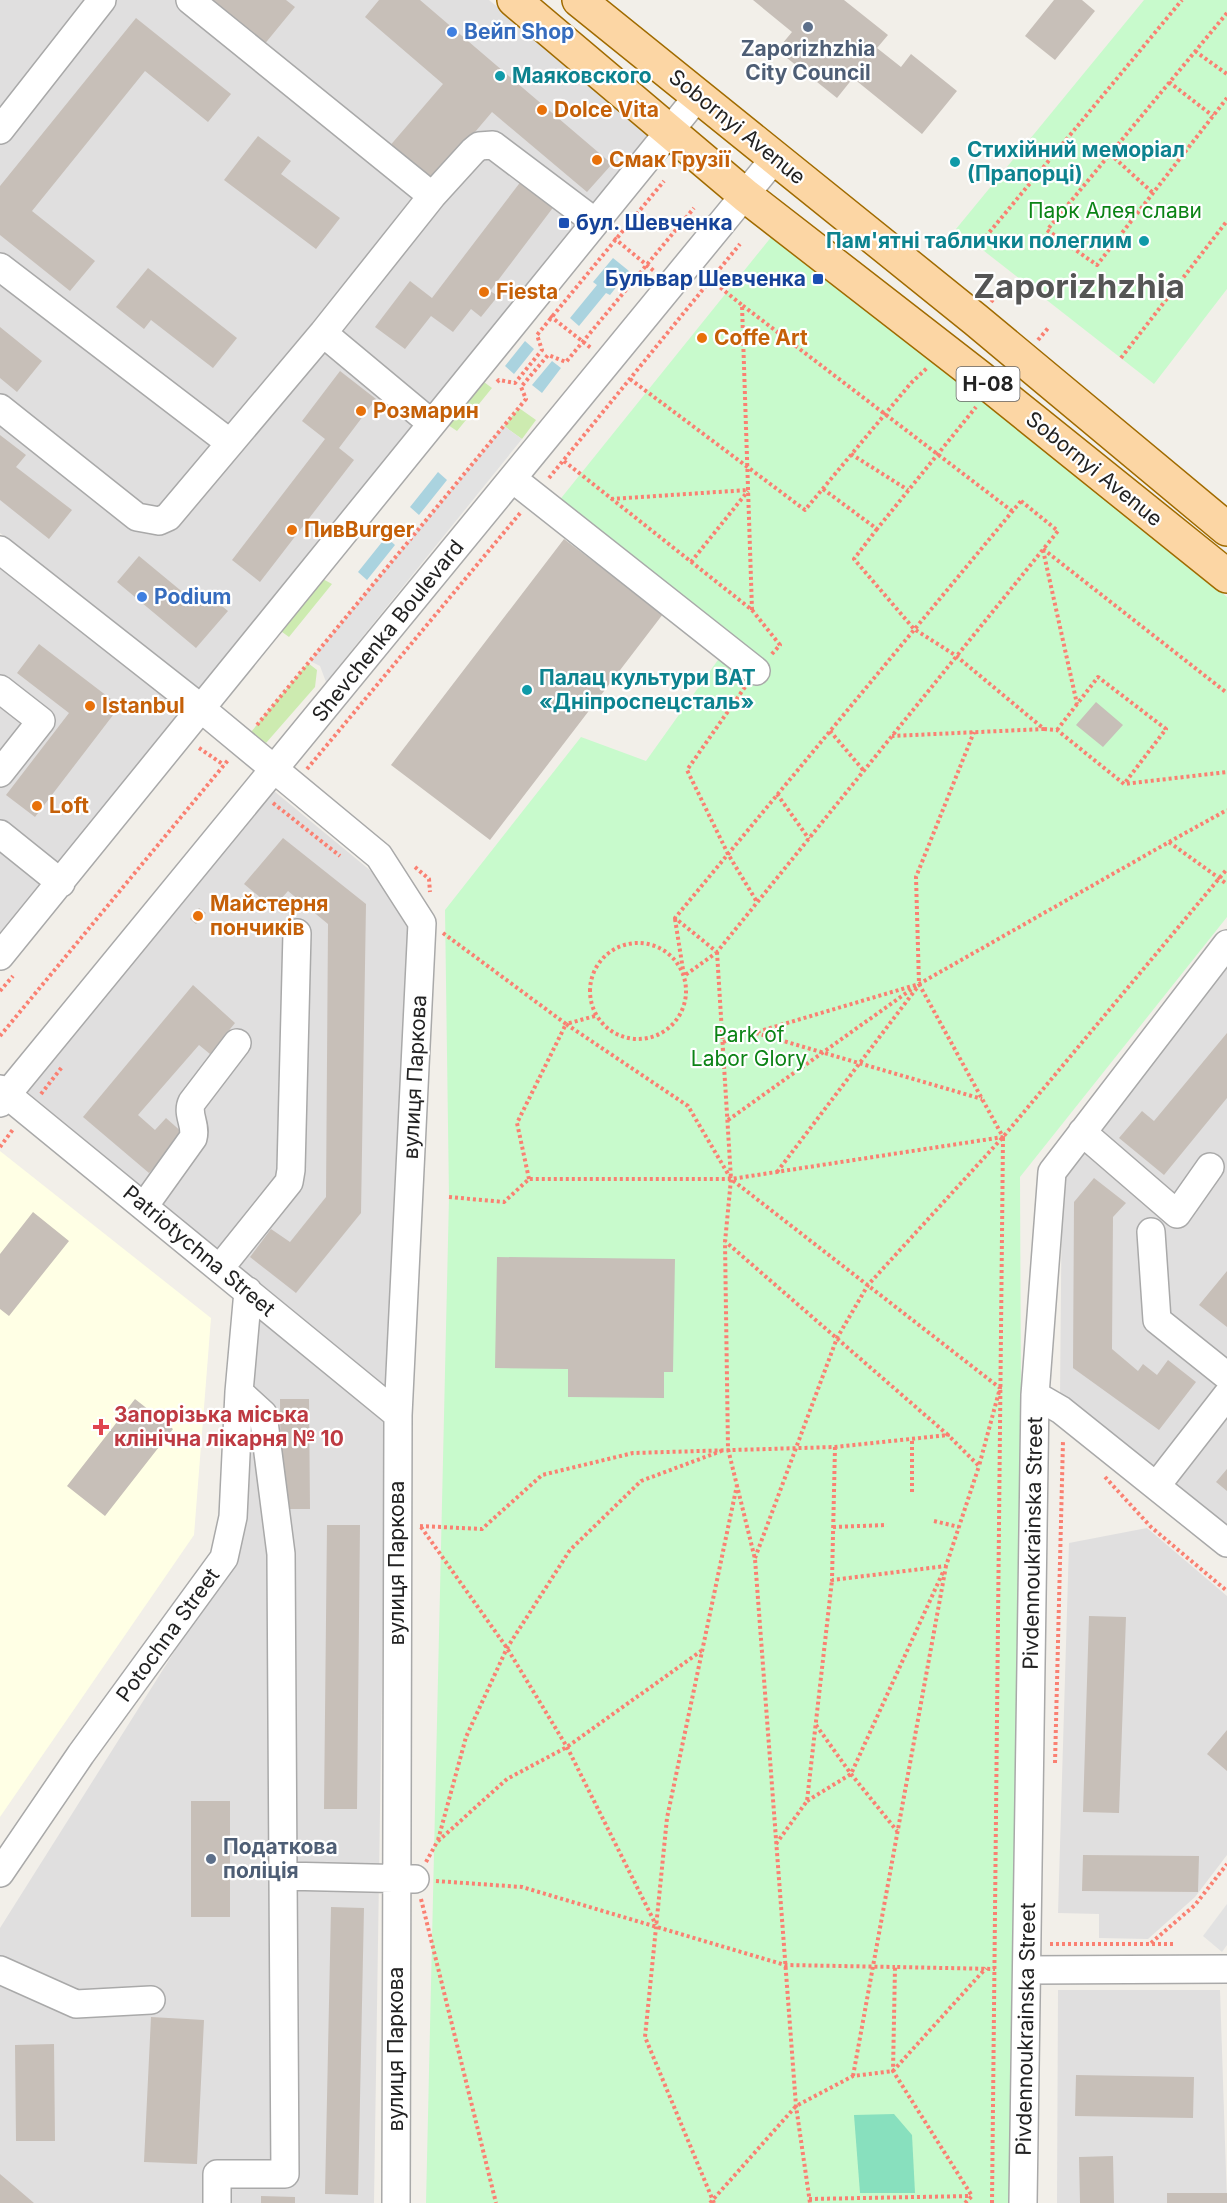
<svg xmlns="http://www.w3.org/2000/svg" width="1227" height="2203" font-family="Inter,sans-serif">
<rect width="100%" height="100%" fill="#f2efe9"/>
<path fill="#e0dfdf" d="M0,0H489L653,135L199,690L0,533Z
M0,563L183,710L0,941Z
M274,791L371,871L408,919L389,1393L22,1095Z
M1227,958V1529L1060,1398L1062,1176Z
M260,1316L386,1422L374,2203H0V1928L234,1557Z
M1147,1528L1227,1596V1855L1195,1897L1148,1939L1099,1938V1914L1058,1913L1069,1543Z
M1058,1990H1220L1227,2203H1057Z"/>
<path fill="#ffffe5" d="M0,1151L211,1318L194,1535L0,1817Z"/>
<path fill="#cdebb0" d="M480,379L492,388L457,431L445,423Z
M519,408L536,420L522,439L504,426Z
M321,578L332,584L289,637L278,629Z
M308,663L317,670L315,687L266,743L251,732Z"/>
<path fill="#c8facc" d="M1144,0H1227V289L1154,384L956,229Z
M776,231L985,395L1227,597V917L1020,1177L1021,1406L1013,2203H426L449,1197L445,910L581,737L646,761L735,636L558,502Z"/>
<path fill="#88e0be" d="M894,2114L912,2135L915,2193H860L854,2115Z"/>
<path fill="#e2e2e2" d="M504,426L522,439L326,682L320,666L310,661Z
M1227,1904V1945L1222,1952L1203,1936Z"/>
<path fill="#aad3df" d="M613,258L629,271L610,295L606,293L579,326L570,318L597,285L593,282Z
M525,341L534,349L514,374L505,366Z
M552,361L561,368L542,393L532,385Z
M438,472L447,480L419,515L410,507Z
M386,537L395,545L367,580L358,572Z"/>
<path fill="#c7bfb8" d="M206,0H286L295,7L263,46Z
M379,0H420L612,164L587,192L492,112L431,184L388,148L443,84L365,17Z
M753,0H844L888,35L877,48L901,67L911,54L957,91L922,134L853,78L837,98L777,50L792,32Z
M1054,0H1082L1095,11L1055,60L1025,36Z
M136,18L231,94L208,122L145,71L32,211L95,261L70,291L0,235V186Z
M258,136L291,161L281,174L340,218L316,249L224,180Z
M525,176L558,201L490,291L498,296L481,317L471,309L453,332L431,316L405,349L375,327L410,281L432,298Z
M148,268L237,338L213,368L151,320L144,329L116,307Z
M0,327L42,361L17,392L0,378Z
M340,371L376,399L339,448L354,460L260,582L232,560L325,439L302,421Z
M0,435L26,455L16,467L72,510L49,539L0,500Z
M564,539L663,614L490,840L391,765Z
M139,556L197,604L206,593L228,611L196,648L117,582Z
M39,644L120,706L35,817L6,795L69,713L17,673Z
M1096,702L1123,725L1103,747L1076,725Z
M283,838L366,904L361,1213L296,1293L250,1257L271,1229L290,1242L326,1197L328,924L288,891L273,908L244,884Z
M199,908L206,913L196,924L190,919Z
M193,985L235,1023L210,1054L199,1045L138,1115L155,1130L166,1118L184,1134L149,1173L83,1117Z
M1227,1033V1098L1164,1175L1119,1138L1142,1111L1154,1121Z
M1094,1178L1126,1203L1113,1217L1112,1349L1138,1371L1143,1364L1157,1375L1168,1360L1196,1382L1159,1430L1073,1368L1074,1202Z
M33,1212L69,1241L9,1316L0,1309V1254Z
M497,1257L675,1259L673,1372H664V1398L568,1397V1369L495,1368Z
M1227,1271V1327L1199,1305Z
M135,1399L173,1429L105,1516L67,1486Z
M280,1399H309L310,1509H281Z
M1227,1469V1491L1216,1482Z
M327,1525H360L357,1809H324Z
M1089,1616L1126,1617L1119,1813L1083,1812Z
M1227,1730V1771L1207,1754Z
M191,1801H230V1917H191Z
M1083,1855L1199,1856L1198,1892L1082,1891Z
M331,1907L364,1908L358,2195L325,2194Z
M151,2017L204,2020L197,2164L144,2162Z
M54,2044L55,2141H16L15,2045Z
M1076,2075L1194,2077L1193,2118L1075,2116Z
M1113,2156L1114,2203H1080L1079,2157Z
M0,2174L34,2203H0Z
M1167,2193H1227V2203H1167Z
M261,2196L295,2197V2203H261Z"/>
<g fill="none" stroke-linecap="round" stroke-linejoin="round">
<defs>
<path id="minor" d="M190,0L432,196L473,151L479,146L493,145L595,222
M0,130L102,0
M0,267L230,443
M323,333L431,423
M0,408L137,517L159,521L168,517L323,333L432,196
M513,479L756,671
M0,550L192,701L379,856L422,923L398,1415L396,2203
M0,689L41,721L0,773
M0,834L61,883
M0,956L698,96
M0,1089L398,1415
M0,1103L775,158
M1082,1132L1177,1214L1210,1167
M145,1205L193,1138C197,1125 186,1114 192,1102L237,1043
M1151,1232L1157,1320L1227,1376
M220,1268L289,1182L291,1170L297,933
M239,1392L263,1414L281,1554L283,1876
M1035,1395L1061,1410L1227,1543
M1157,1485L1227,1395
M0,1873L81,1754L224,1558L233,1517L239,1392L248,1291
M0,1970L76,2004L151,2000
M1028,1970L1227,1969
M217,2203V2174H285L283,1876L415,1879
M1023,2203L1035,1395L1052,1172L1227,944"/>
<path id="major" d="M514,0L746,196L992,387L1227,576
M579,0L976,320L1227,529"/>
</defs>
<use href="#minor" stroke="#a9a9a9" stroke-width="30"/>
<use href="#major" stroke="#a06b00" stroke-width="36"/>
<path stroke="#fa8072" stroke-width="4" stroke-dasharray="3 3" stroke-linecap="butt" d="M1227,13L1047,230L1097,265L1227,98
M1195,51L1227,74
M1169,82L1213,116
M1110,154L1153,193
M614,238L654,271
M978,246L1182,0
M711,280L742,305
M991,302L1002,289
M550,316L591,348
M1038,340L1049,327
M1121,358L1227,221
M630,379L805,510L911,383L927,368
M497,382L499,380L515,383L542,350L537,335L664,181
M851,454L908,490
M564,461L752,610L742,305L1012,511
M549,478L740,244
M823,489L877,529L976,407
M611,499L748,490
M1021,501L1058,531L717,952L675,918Z
M877,529L854,559L914,629L955,655L1044,729L892,736
M1043,549L1227,693
M1043,550L1077,704
M691,562L748,491
M752,610L780,645L770,656
M745,687L687,770L728,854L757,902
M257,725L526,399L521,387L548,355L566,362L694,208
M1044,729L1057,730L1124,784L1227,772
M1057,730L1098,677L1166,729L1124,784
M830,731L864,771
M199,748L224,765
M307,769L521,512
M777,794L809,839
M273,803L340,856
M1169,842L1227,810
M415,867L429,879L430,892
M675,919L684,976L716,953
M443,933L566,1024L595,1016
M590 991a48 48 0 1 1 96 0a48 48 0 1 1-96 0Z
M717,952L731,1179L725,1242L728,1449L755,1559L796,2106L810,2203
M0,991L13,976
M756,1033L982,1099
M0,1036L229,759
M723,1042L919,984L1169,842L1227,884
M41,1094L62,1067
M728,1120L916,986
M0,1147L14,1128
M777,1172L919,985
M529,1179L517,1123L566,1024L688,1106L731,1179L1000,1388L979,1466L948,1435
M449,1197L504,1202L529,1179H731L1003,1137L919,984L916,877L974,732
M835,1447L832,1580L946,1566L979,1466
M1105,1477L1151,1527L1227,1591
M912,1492V1438
M934,1521L959,1527
M420,1526L482,1529L542,1475L633,1453L835,1447L948,1435L726,1242
M421,1527L507,1648L567,1747L656,1925
M833,1527L887,1525
M755,1558L837,1338L868,1285L1003,1137
M816,1725L851,1774L897,1831
M1055,1763L1063,1441
M807,1801L851,1774L943,1572
M438,1840L466,1737L507,1648L570,1550L641,1481L724,1450
M776,1844L807,1801L832,1580
M426,1862L437,1842L507,1779L567,1747L701,1651
M436,1881L522,1887L785,1965L895,1967
M421,1899L496,2203
M1151,1943L1195,1905L1227,1864
M1050,1944H1175
M853,2076L946,1566
M809,2199L971,2196
M710,2203L796,2106L853,2076L893,2071L986,1968
M714,2203L645,2037L667,1818L737,1485
M965,2203L972,2196L893,2071L895,1967L995,1969
M992,2203L1003,1137L1227,869"/>
<use href="#minor" stroke="#fff" stroke-width="27"/>
<use href="#major" stroke="#fcd6a4" stroke-width="33"/>
</g>
<g fill="#5c6f8a" stroke="#fff" stroke-width="2">
<circle cx="808" cy="27" r="6"/>
<circle cx="211" cy="1859" r="6"/>
</g>
<g fill="#3f7fe0" stroke="#fff" stroke-width="2">
<circle cx="452" cy="32" r="6"/>
<circle cx="142" cy="597" r="6"/>
</g>
<g fill="#0f9aa8" stroke="#fff" stroke-width="2">
<circle cx="500" cy="76" r="6"/>
<circle cx="955" cy="162" r="6"/>
<circle cx="1144" cy="241" r="6"/>
<circle cx="527" cy="690" r="6"/>
</g>
<g fill="#e8710a" stroke="#fff" stroke-width="2">
<circle cx="542" cy="110" r="6"/>
<circle cx="597" cy="160" r="6"/>
<circle cx="484" cy="292" r="6"/>
<circle cx="702" cy="338" r="6"/>
<circle cx="361" cy="411" r="6"/>
<circle cx="292" cy="530" r="6"/>
<circle cx="90" cy="706" r="6"/>
<circle cx="37" cy="806" r="6"/>
<circle cx="198" cy="916" r="6"/>
</g>
<g fill="#1a4fb4" stroke="#fff" stroke-width="2">
<rect x="558" y="217" width="12" height="12" rx="3"/>
<rect x="812" y="273" width="12" height="12" rx="3"/>
</g>
<path fill="#e0444e" stroke="#fff" stroke-width="2" d="M98 1418h6v6h6v6h-6v6h-6v-6h-6v-6h6z"/>
<g text-anchor="middle" stroke-width="4.5" stroke-linejoin="round" paint-order="stroke">
<rect fill="#fff" stroke="#646464" stroke-width="1.5" x="956.5" y="367" width="63" height="34" rx="4.5"/>
<g font-size="20" font-weight="bold" fill="#222">
<text x="988" y="391">Н-08</text>
</g>
<g font-size="21" font-weight="bold" fill="#366cbe" stroke="#fff" text-anchor="start">
<text x="464" y="39">Вейп Shop</text>
<text x="154" y="604">Podium</text>
</g>
<g font-size="21" font-weight="bold" fill="#4e5e75" stroke="#fff">
<text x="808" y="56">Zaporizhzhia<tspan x="808" dy="24">City Council</tspan></text>
<text x="223" y="1854" text-anchor="start">Податкова<tspan x="223" dy="24">поліція</tspan></text>
</g>
<g font-size="21" font-weight="bold" fill="#0d838f" stroke="#fff" text-anchor="start">
<text x="512" y="83">Маяковского</text>
<text x="967" y="157">Стихійний меморіал<tspan x="967" dy="24">(Прапорці)</tspan></text>
<text x="1132" y="248" text-anchor="end">Пам'ятні таблички полеглим</text>
<text x="539" y="685">Палац культури ВАТ<tspan x="539" dy="24">«Дніпроспецсталь»</tspan></text>
</g>
<g font-size="21" font-weight="bold" fill="#c56008" stroke="#fff" text-anchor="start">
<text x="554" y="117">Dolce Vita</text>
<text x="609" y="167">Смак Грузії</text>
<text x="496" y="299">Fiesta</text>
<text x="714" y="345">Coffe Art</text>
<text x="373" y="418">Розмарин</text>
<text x="304" y="537">ПивBurger</text>
<text x="102" y="713">Istanbul</text>
<text x="49" y="813">Loft</text>
<text x="210" y="911">Майстерня<tspan x="210" dy="24">пончиків</tspan></text>
</g>
<g font-size="21" fill="#222" stroke="#fff">
<text transform="translate(737 127) rotate(39)" y="7">Sobornyi Avenue</text>
<text transform="translate(1094 469) rotate(39)" y="7">Sobornyi Avenue</text>
<text transform="translate(388 631) rotate(-51)" y="7">Shevchenka Boulevard</text>
<text transform="translate(415 1077) rotate(-87)" y="7">вулиця Паркова</text>
<text transform="translate(199 1251) rotate(40)" y="7">Patriotychna Street</text>
<text transform="translate(1033 1543) rotate(-89)" y="7">Pivdennoukrainska Street</text>
<text transform="translate(397 1563) rotate(-90)" y="7">вулиця Паркова</text>
<text transform="translate(168 1635) rotate(-54)" y="7">Potochna Street</text>
<text transform="translate(1026 2029) rotate(-89)" y="7">Pivdennoukrainska Street</text>
<text transform="translate(396 2049) rotate(-90)" y="7">вулиця Паркова</text>
</g>
<g font-size="21" fill="#0c8416" stroke="#fff">
<text x="1115" y="218">Парк Алея слави</text>
<text x="749" y="1042">Park of<tspan x="749" dy="24">Labor Glory</tspan></text>
</g>
<g font-size="21" font-weight="bold" fill="#164399" stroke="#fff" text-anchor="start">
<text x="576" y="230">бул. Шевченка</text>
<text x="806" y="286" text-anchor="end">Бульвар Шевченка</text>
</g>
<g font-size="21" font-weight="bold" fill="#be3a42" stroke="#fff" text-anchor="start">
<text x="114" y="1422">Запорізька міська<tspan x="114" dy="24">клінічна лікарня № 10</tspan></text>
</g>
<g font-size="33" font-weight="bold" fill="#555" stroke="#fff">
<text x="1079" y="298">Zaporizhzhia</text>
</g>
</g>
</svg>
